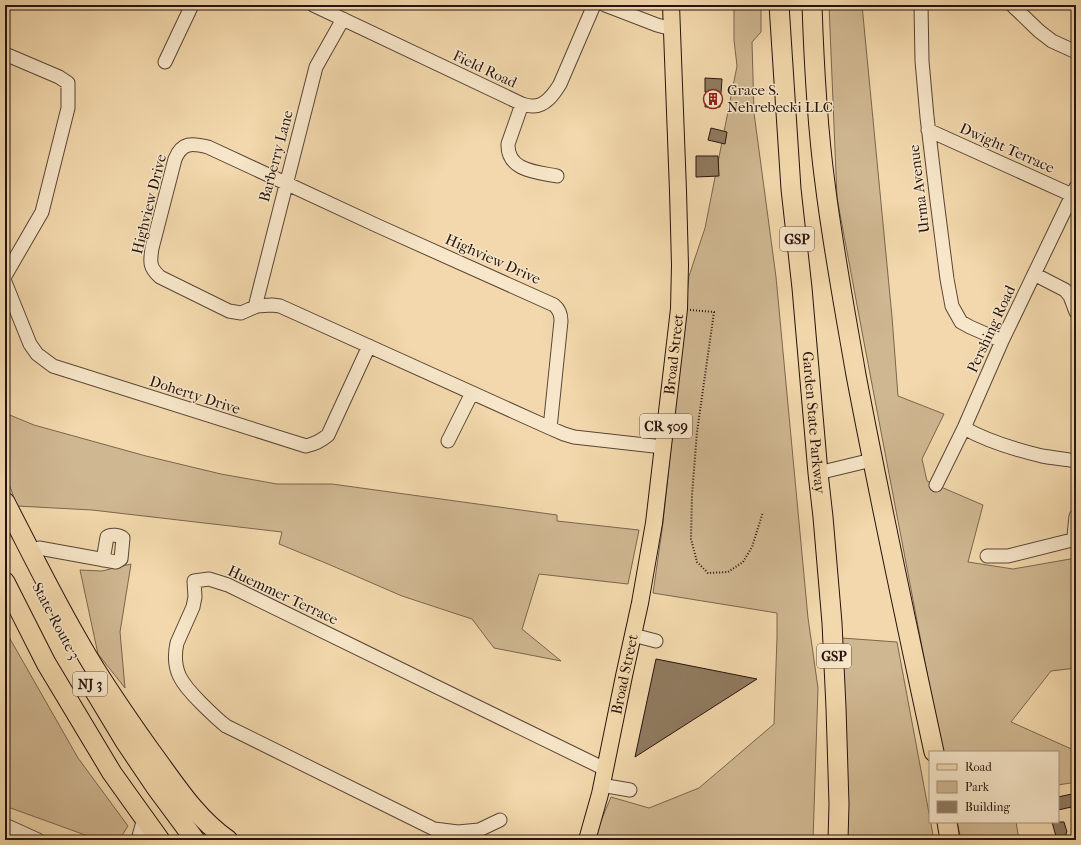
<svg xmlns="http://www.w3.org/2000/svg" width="1081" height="845" font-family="'IM FELL French Canon',serif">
<rect width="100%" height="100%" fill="#f2d8ac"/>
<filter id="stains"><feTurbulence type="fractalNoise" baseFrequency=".005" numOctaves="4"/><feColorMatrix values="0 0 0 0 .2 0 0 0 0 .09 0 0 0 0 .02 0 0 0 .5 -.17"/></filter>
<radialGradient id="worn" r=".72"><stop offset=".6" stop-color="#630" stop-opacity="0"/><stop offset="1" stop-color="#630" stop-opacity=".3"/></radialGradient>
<path fill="#cfb791" stroke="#7a664f" d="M734,5H761V32L752,42L754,113L776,277L808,618L818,688L813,840H593L611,797L649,808L699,788L774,724L777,637V613L653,593L663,523L689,276L705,228L737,66L734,40Z
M829,5H862L892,317L898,396L944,414L922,459L927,481L983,505L968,562L1013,569L1076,558V668L1051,671L1011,722L1076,751V782L1058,785V752H942L863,337L837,198Z
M5,413L34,425L146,456L221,474L277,484H332L557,515V521L639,530L628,584L539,574L522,629L561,661L494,648L472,619L402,596L328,564L279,544L282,532L92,510L17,506L5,473Z
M131,564L120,632L125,688L98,654L80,570L102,571Z
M5,630L78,758L128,826L119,840H99L5,806Z
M842,638L897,642L934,840H846Z
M957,822H1016L1019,840H961Z"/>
<path fill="#907a60" stroke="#26140d" d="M705,78L722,79L720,107H705L706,92H705Z
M711,128L727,132L725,144L708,140Z
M696,156H718L719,176L696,177Z
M656,659L757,679L635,757Z
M1076,793V806L1058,810V797Z
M1052,822H1064L1067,832L1066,833L1067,840H1057Z"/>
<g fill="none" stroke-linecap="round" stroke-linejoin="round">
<defs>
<path id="minor" d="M313,5L522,104C525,105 529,106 532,106C545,107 554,94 560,84L594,5
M605,5L657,25L672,29
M921,5L922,61L927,117L937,201L947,279L952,306L961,322L970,327L1002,341
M1012,5L1039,31L1052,41L1076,52
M5,54L59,77L68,83V108L42,212L5,276
M165,62L192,5
M522,104L508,144C507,171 537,172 557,176
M928,130L1072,195
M1034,274L1065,290L1070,296L1076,312
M5,282L30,344L37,354L53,366L306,446C315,444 321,441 328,435L369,346
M255,307L316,67L343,19
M550,428L561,321C561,315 559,309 554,305L378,226L208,147C192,143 182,142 175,159L152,248C150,262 149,267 160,277L229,311L241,313L257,306L272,305L280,306L550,428L564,434L574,437L663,447
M964,428C987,441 1017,450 1042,456C1053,458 1065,459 1076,461
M448,441L472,393
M818,473L872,460
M936,485L964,428L1002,341L1076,187
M1074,536L1076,516
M30,550L39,548L116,562L121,559L123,538C119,535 111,534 107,537L103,560
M987,556H1008L1072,540L1074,536H1076
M633,635L656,641
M601,785L630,790
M500,820L479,830L458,832L434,829L226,726C217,719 209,711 201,703C182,684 171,671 177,643L193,607L195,597L194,581L209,579L228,585L605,769
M5,825L38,840
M138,840L144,818"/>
<g id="major">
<path id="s1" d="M587,840L600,794L624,676L640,603L654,523L679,309L680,265L678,191L671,5"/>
</g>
<g id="highway">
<path id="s2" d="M779,5L791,189L802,288L818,473L823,517L832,623L836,708L839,804L838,840"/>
<path d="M812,5C814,65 817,124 825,183C833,248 845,311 856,375C880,501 907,627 934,752"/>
<path d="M5,502C30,550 54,600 82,647C103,684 128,719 152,753C175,784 196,818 228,840"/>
<path d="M5,582L46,663L112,773L132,801L160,840"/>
<path d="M91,685L126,743L155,786L195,840"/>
<path d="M947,822L950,840"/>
</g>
</defs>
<use href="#minor" stroke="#594535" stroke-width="15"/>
<use href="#major" stroke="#26140d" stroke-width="18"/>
<use href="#highway" stroke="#26140d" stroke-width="21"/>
<path stroke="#26140d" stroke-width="2" stroke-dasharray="1 2" stroke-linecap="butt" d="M690,310L714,312L697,432L692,495L691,539L697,562L708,573L728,572L743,562L752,547L763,512"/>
<use href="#minor" stroke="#f7e6c9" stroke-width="13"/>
<use href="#major" stroke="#f2d8ac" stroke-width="16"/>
<use href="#highway" stroke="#f2d8ac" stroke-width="19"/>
</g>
<defs>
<symbol id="building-ring" viewBox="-11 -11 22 22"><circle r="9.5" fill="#f7e6c9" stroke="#8f2418" stroke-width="1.5"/><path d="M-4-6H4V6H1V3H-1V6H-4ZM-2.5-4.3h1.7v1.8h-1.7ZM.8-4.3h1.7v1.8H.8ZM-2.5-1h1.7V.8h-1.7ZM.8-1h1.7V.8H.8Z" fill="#8f2418"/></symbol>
</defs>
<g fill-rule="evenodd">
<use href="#building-ring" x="702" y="88" width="22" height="22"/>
</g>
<g text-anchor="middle" stroke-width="3" stroke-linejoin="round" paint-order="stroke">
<g fill="#f7e6c9" stroke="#655345" stroke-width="1">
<rect x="780" y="227" width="34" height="24" rx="3"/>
<rect x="640" y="414" width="52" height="24" rx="3"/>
<rect x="817" y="644" width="34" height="24" rx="3"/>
<rect x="73" y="672" width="34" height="24" rx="3"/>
</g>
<g font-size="14" font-weight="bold" fill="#26140d">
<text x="797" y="244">GSP</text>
<text x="666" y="431">CR 509</text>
<text x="834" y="661">GSP</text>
<text x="90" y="689">NJ 3</text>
</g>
<g font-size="15" fill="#26140d" stroke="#f7e6c9">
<text transform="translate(485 69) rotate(25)" y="5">Field Road</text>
<text transform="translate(1007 148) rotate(24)" y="5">Dwight Terrace</text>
<text transform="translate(276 156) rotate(-75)" y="5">Barberry Lane</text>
<text transform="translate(919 189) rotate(-97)" y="5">Urma Avenue</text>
<text transform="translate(149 204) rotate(-76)" y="5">Highview Drive</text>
<text transform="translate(493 259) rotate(24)" y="5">Highview Drive</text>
<text transform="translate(991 329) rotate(-65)" y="5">Pershing Road</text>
<text dy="5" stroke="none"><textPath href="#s1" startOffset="494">Broad Street</textPath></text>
<text transform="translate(195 395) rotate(18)" y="5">Doherty Drive</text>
<text dy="5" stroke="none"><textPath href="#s2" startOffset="419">Garden State Parkway</textPath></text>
<text transform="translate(283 595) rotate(25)" y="5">Huemmer Terrace</text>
<text transform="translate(56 621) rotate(62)" y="5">State Route 3</text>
<text dy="5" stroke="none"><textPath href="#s1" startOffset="170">Broad Street</textPath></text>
</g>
<g font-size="15" fill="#26140d" stroke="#f7e6c9" text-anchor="start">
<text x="727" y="95">Grace S.<tspan x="727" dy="17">Nehrebecki LLC</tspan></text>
</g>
</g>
<rect width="1081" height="845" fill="none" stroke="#f2d8ac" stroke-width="20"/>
<rect x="6" y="6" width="1069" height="833" fill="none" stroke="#26140d" stroke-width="2"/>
<rect x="10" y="10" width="1061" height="825" fill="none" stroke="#26140d"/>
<rect x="929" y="751" width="130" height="72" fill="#f7e6c9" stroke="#a3927e"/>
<rect x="937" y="764" width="20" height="6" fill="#f2d8ac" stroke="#a3927e"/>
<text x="965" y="771" font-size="12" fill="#26140d">Road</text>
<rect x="937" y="781" width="20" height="12" fill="#cfb791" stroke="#a3927e"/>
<text x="965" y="791" font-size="12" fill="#26140d">Park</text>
<rect x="937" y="801" width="20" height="12" fill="#907a60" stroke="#a3927e"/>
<text x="965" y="811" font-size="12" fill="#26140d">Building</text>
<rect width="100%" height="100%" filter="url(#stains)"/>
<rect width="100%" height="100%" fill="url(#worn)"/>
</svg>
